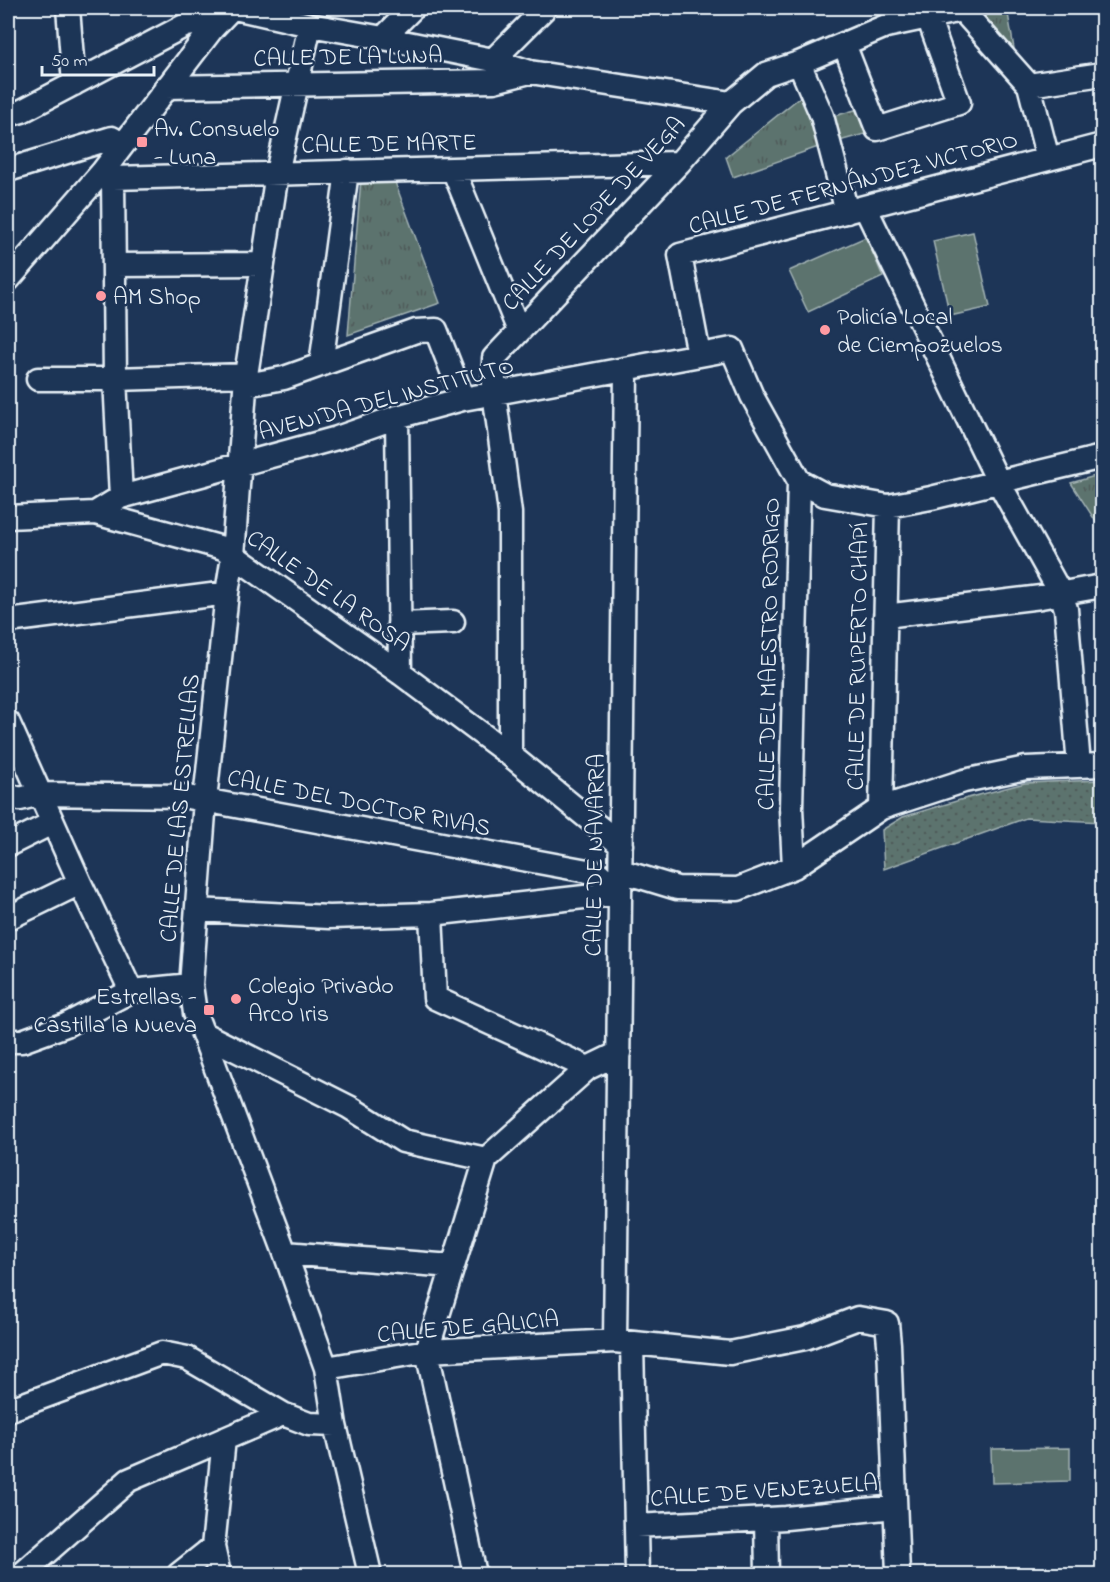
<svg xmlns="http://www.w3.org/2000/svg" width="1110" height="1582" font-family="'Indie Flower',sans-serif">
<defs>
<pattern id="grass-dots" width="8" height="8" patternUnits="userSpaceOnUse" patternTransform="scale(1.5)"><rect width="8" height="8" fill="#5c736e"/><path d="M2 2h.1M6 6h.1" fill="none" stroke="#505b5a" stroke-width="1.8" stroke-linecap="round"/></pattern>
<pattern id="park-tufts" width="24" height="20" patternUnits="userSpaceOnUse" patternTransform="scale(1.5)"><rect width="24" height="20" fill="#5c736e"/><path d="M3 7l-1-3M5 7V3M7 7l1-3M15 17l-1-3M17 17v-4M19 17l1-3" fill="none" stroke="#505b5a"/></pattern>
</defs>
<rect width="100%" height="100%" fill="#1d3557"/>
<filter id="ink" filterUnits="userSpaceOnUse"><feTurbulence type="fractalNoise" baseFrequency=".0167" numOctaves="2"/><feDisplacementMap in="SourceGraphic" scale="12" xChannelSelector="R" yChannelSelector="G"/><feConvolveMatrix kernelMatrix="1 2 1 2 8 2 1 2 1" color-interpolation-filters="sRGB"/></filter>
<g filter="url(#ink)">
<path fill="url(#grass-dots)" stroke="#a2b2b3" stroke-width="1.5" d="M1102,780V822L1026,818L884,869L882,830L903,817L960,800L1025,783Z"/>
<path fill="url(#park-tufts)" stroke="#a2b2b3" stroke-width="1.5" d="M993,8H1007L1016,60L973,16Z
M804,94L817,121L862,108L872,132L821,146L733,177L726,157Z
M393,177L440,303L348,335L361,179Z
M1102,474V531L1071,483Z"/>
<path fill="#5c736e" stroke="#a2b2b3" stroke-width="1.5" d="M973,232L990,307L950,316L933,241Z
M866,237L883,277L808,312L789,271Z
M1070,1448V1481L992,1483L991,1449Z"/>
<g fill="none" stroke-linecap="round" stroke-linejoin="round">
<defs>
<path id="minor" d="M68,8L74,84
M235,8L310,25L383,38L493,60L530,72L731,103L766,74L799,63L886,26L971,8
M962,10L1029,85L1048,159
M310,25L277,173L246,375L233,556L227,593L205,800L191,985L195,1013L285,1253L326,1368L335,1425L370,1574
M383,38L413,8
M844,44L877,129L959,103L928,17
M493,60L545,8
M799,63L822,116L847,212
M1029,85L1102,74
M166,87L494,81L530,72
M8,115L22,111L186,25L201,23L212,29
M453,169L519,331
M8,170L112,138L122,145
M103,171L113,178L679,163
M113,178L115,379L121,497
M865,207L998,481L1061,594L1066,609L1079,766
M114,265L263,264
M8,280L103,171L212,29L232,8
M699,355L680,255L1102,145
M321,365L347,171
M38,379H115L246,375
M246,385L284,378L416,331L436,330L463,399
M397,417L400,673
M799,481L825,495L888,506L931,498L1102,457
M95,513L121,497L337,438L397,417L463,399L732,349L752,396L799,481L791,808L794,867
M8,517L95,513L223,548L400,673L510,755L621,845
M885,616L1041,597L1102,586
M8,621L227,593
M399,624L453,622
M8,722L80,883L131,991
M510,755V513L494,392V358L679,163L731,103
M8,795L20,799L40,794L182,796L598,873L620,893
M881,808L888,506
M8,845L52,823
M621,871L677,888L738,889L794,867L881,808L964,781L1026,768L1102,765
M197,910L329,917L431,914L620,893
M431,914L435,998L588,1068
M8,918L80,883
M204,1034L349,1107L403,1141L486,1159
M8,1041H22L66,1025L131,991L191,985
M285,1253L452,1266
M615,1341L626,369
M632,1343L637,1574
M326,1368L427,1351L615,1341L730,1353L805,1338L858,1318L887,1323L889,1344L898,1574
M8,1410L162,1353L187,1358L283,1414L309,1424L335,1425
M766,1519L767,1574
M636,1526L786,1518L895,1507
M22,1574L129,1480L283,1414
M179,1574L213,1547
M219,1574L213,1547L224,1439
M475,1574L427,1351L486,1159L588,1068L619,1053"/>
</defs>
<use href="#minor" stroke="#e8f1f8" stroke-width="27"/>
<use href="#minor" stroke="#1d3557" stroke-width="22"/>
</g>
</g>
<g fill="#ff9aa2" stroke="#1d3557" stroke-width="2">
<rect x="136" y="136" width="12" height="12" rx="3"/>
<circle cx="101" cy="296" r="6"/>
<circle cx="825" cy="330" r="6"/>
<circle cx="236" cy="999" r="6"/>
<rect x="203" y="1004" width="12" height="12" rx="3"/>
</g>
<g text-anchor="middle" stroke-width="5" stroke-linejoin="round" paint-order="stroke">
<g font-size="24" fill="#e8f1f8" stroke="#1d3557">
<text transform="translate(348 56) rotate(-1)" y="8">CALLE DE LA LUNA</text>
<text transform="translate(389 143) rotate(-1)" y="8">CALLE DE MARTE</text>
<text transform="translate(853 182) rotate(-15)" y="8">CALLE DE FERNÁNDEZ VICTORIO</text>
<text transform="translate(593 213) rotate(-47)" y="8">CALLE DE LOPE DE VEGA</text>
<text transform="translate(386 398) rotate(-15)" y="8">AVENIDA DEL INSTITUTO</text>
<text transform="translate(329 590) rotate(35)" y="8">CALLE DE LA ROSA</text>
<text transform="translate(768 654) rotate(-89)" y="8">CALLE DEL MAESTRO RODRIGO</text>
<text transform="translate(857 656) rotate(-89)" y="8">CALLE DE RUPERTO CHAPÍ</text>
<text transform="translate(359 802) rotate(11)" y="8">CALLE DEL DOCTOR RIVAS</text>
<text transform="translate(179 808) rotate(-85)" y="8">CALLE DE LAS ESTRELLAS</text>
<text transform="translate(594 855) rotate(-89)" y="8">CALLE DE NAVARRA</text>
<text transform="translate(468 1326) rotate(-5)" y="8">CALLE DE GALICIA</text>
<text transform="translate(764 1490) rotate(-4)" y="8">CALLE DE VENEZUELA</text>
</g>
<g font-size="24" fill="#e8f1f8" stroke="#1d3557" text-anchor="start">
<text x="154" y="136">Av. Consuelo<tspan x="154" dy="28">- Luna</tspan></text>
<text x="113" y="304">AM Shop</text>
<text x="837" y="324">Policía Local<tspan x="837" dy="28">de Ciempozuelos</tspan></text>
<text x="248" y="993">Colegio Privado<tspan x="248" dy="28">Arco Iris</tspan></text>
<text x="197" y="1004" text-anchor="end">Estrellas -<tspan x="197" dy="28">Castilla la Nueva</tspan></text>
</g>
</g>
<rect width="1110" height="1582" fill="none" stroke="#1d3557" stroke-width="30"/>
<rect x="15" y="15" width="1080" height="1552" fill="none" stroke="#e8f1f8" stroke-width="2" filter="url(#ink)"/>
<path d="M42 66v9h112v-9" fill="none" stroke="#e8f1f8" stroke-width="3"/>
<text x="51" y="66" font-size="18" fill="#e8f1f8" stroke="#1d3557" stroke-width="4.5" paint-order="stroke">50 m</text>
</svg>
